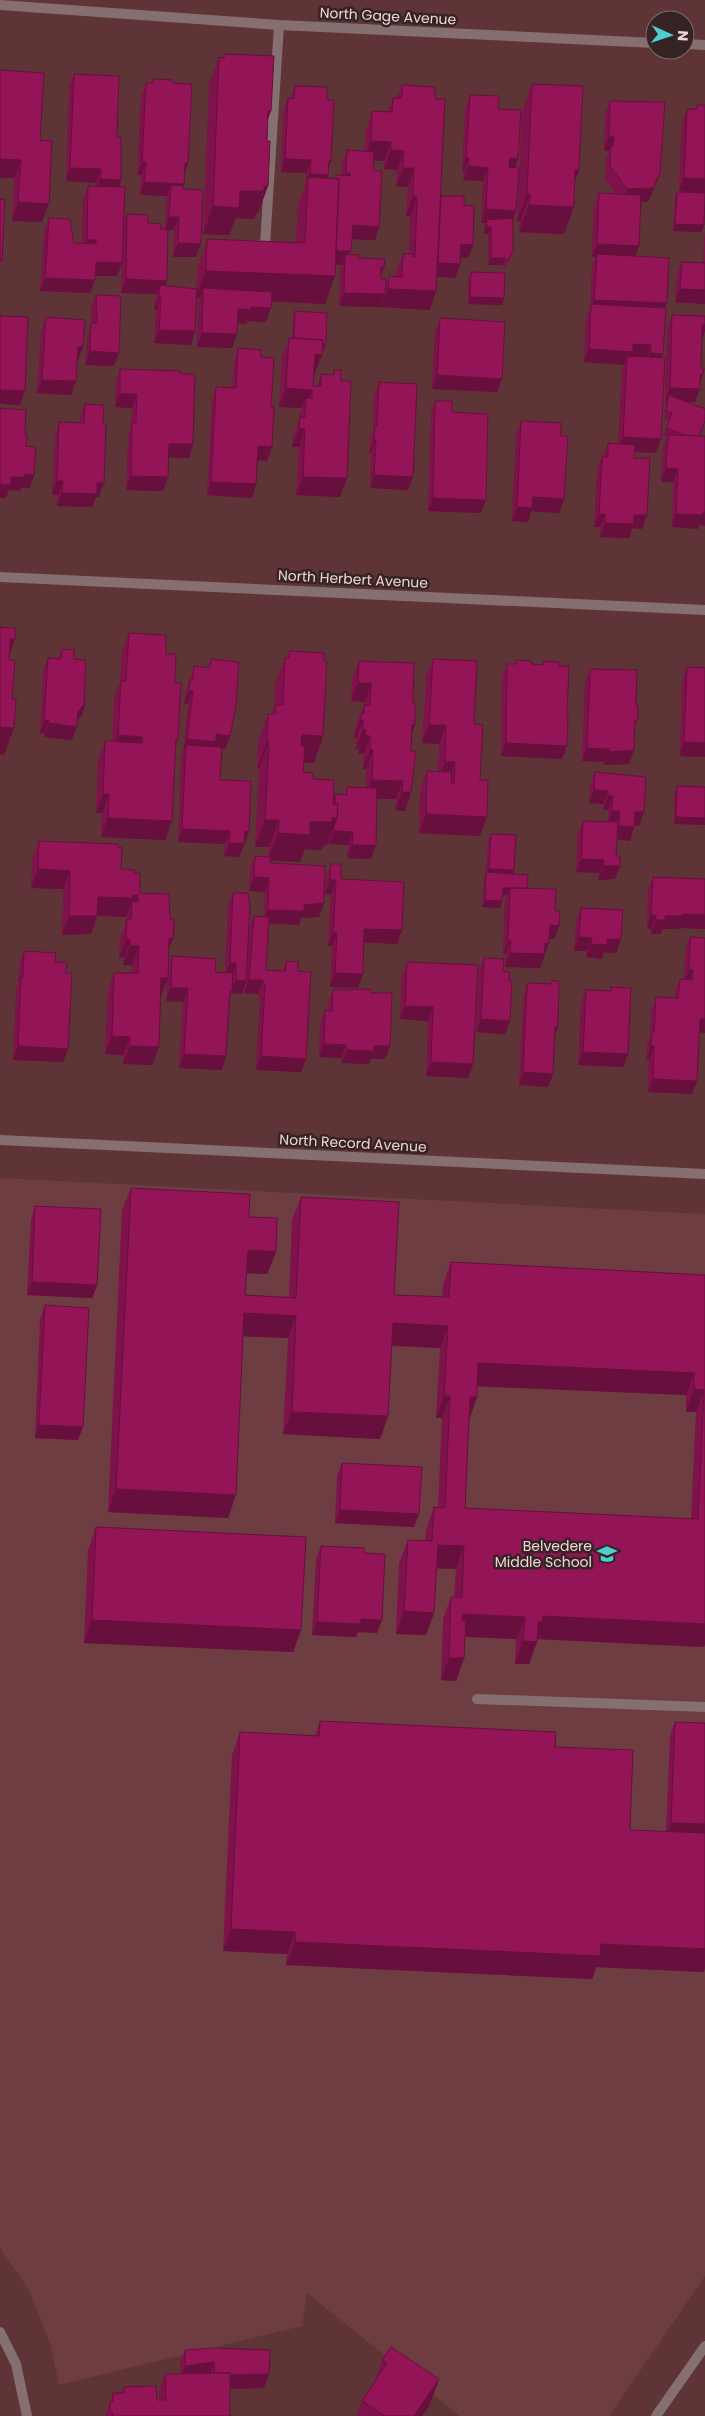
<svg xmlns="http://www.w3.org/2000/svg" width="705" height="2416" font-family="Poppins,sans-serif">
<rect width="100%" height="100%" fill="#5e3437"/>
<path fill="#6d3d41" d="M0,1178L705,1214V2276L609,2416H460L307,2293L302,2326L59,2385L50,2343L29,2290L0,2248Z"/>
<g fill="none" stroke-linecap="round" stroke-linejoin="round">
<path stroke="#856f70" stroke-width="10" d="M257,245H265L279,25
M477,1699L705,1707"/>
<path stroke="#856f70" stroke-width="10" d="M0,577L705,610
M0,1140L705,1174
M0,2332L16,2364L27,2416
M656,2416L705,2346"/>
<path stroke="#856f70" stroke-width="10" d="M0,5L279,25L655,43
M685,44L705,45"/>
</g>
<path fill="#7e124b" fill-rule="evenodd" d="M225,54L267,121V141L268,186L258,213H256L254,219L236,218L229,235L203,234L209,85L219,57L223,58Z
M74,74L117,137L121,180L119,187L123,225L127,214L161,229H165L166,199L167,196L140,195L141,175H137L141,96L146,83H151L153,79L173,83L184,173L183,189L196,257H173L174,230H168L167,281L165,286L196,289L198,266L207,239L296,242L298,205L306,183V173L281,172L283,112L288,98L290,99L295,86L327,100L331,161L328,169V175L327,178L335,179L336,175L341,176L342,164L347,150L364,151L366,130L372,111L388,112L393,98H397L402,85L435,99L441,196L464,205L473,245L468,258H460V264L455,278L437,277L430,310L381,307L382,304L380,307L339,306L340,270L342,265L335,264V276L325,304L272,301L271,308L266,322L247,321L246,324L237,323L232,348L197,347L198,302L200,298H197L195,331L191,345L154,343L156,310H154L155,299L156,294L121,293L122,264L117,276H95L90,293L40,291L44,231L49,218L74,243L82,244L83,199L88,186H96V183L66,181L69,87ZM373,160L384,161V169L397,170L396,186L408,187L406,216H410L409,254H403L396,273V277L389,276L386,285L381,279V276L384,267L358,258L350,254L351,251L352,239L375,240L379,227L373,170Z
M532,84L564,234L519,232L520,221H517L522,112Z
M470,95L498,109L518,159L515,168L516,211L513,219L510,259L505,268L502,265H488V234L484,233V227L486,223H481L483,181L463,180L464,171H462L465,108Z
M610,101L655,187L648,202H641L635,256L665,308L656,453L635,452L634,458L647,515L642,529L632,528L629,538L600,537V527H594L597,470L602,457H603L608,443L618,444L622,370L624,365L584,362L586,317L590,308L592,268L595,257H592L594,207L599,193L616,194L605,179L606,159L609,151L604,150L605,114Z
M697,105L705,193L679,191L682,122L687,109H696Z
M40,140L42,222L12,221L14,178H0Z
M677,192L704,225L701,232L673,231L675,199Z
M705,234V304L675,302L677,275L682,262L703,263L704,237Z
M471,272L502,305L468,304V279Z
M96,295L114,366L85,365L87,337L92,323L91,308Z
M295,311L326,344L323,351H322L315,373H314L313,386H317L321,374L333,375L334,370L340,497L296,495L299,447H292L293,436L299,420V416L302,408L279,407L282,357L289,338H292L293,318Z
M672,315L705,316V331L702,339L700,389L695,402H688L699,436V525L698,529L672,527L673,482H661L663,448L667,437L663,435L669,420L664,418L666,402H665L667,329Z
M46,317L83,347L78,360H77L71,395L37,393L41,331Z
M440,318L497,392L432,389L435,332Z
M238,348L261,357L271,407L272,447L267,461L258,460L256,484L252,498L207,495L212,401L216,387L232,388L234,362Z
M120,369L189,458L169,457L168,477L163,491L126,490L128,437L131,426L132,408L115,407L116,383Z
M379,382L408,490L370,488L371,453H369L370,439L373,432L374,396Z
M435,401L452,412L481,513L428,511L431,414Z
M85,404L99,497H96L92,507L57,506L58,495L52,494L55,436L59,422L80,423V418Z
M521,421L561,436L564,499L559,513L531,511L528,522L512,521L516,435Z
M129,633L166,654L175,683L178,739L175,746L165,840L101,837L102,813H96L98,760L105,741L112,742L114,699L120,681L122,651Z
M62,649L74,659L84,702H86L82,715L77,720L72,740L44,737V733H40L43,672L48,658L58,659Z
M290,651L314,763H304L303,772L313,779L333,801L335,794L345,795L347,787L366,788V769H363L364,754H358L359,749H356V738H354V732L364,705L365,702L351,701L352,679L359,661L412,734L411,751V792L405,811L395,810L396,799H377L371,859L347,858L348,845L329,844V840L327,845H324L322,850L305,849L300,862L270,861V863L324,903L319,917L301,918L299,925L268,923L266,970L283,971L286,961L298,971L301,1072L256,1070L260,1000L258,994L244,993V986L242,994L231,993L230,996L226,1056L222,1070L179,1068L183,1002L166,1001L167,980L161,996L159,1047L152,1065L123,1064V1055L105,1054L108,991L114,973H132V965H123L124,958H119L120,938L125,925V920L127,913L126,917L97,916L91,934L62,935L63,889L31,888L32,860L39,841L118,847L121,869L134,873L140,893L169,949L168,968L172,956L215,972L225,973L228,906L233,893L249,929L254,916H264L265,892L249,891L250,870L255,856L268,857L269,847H255L259,769H257L258,741L268,714H272L274,708L275,685L285,658H287Z
M211,659L230,736L225,749H221L220,780L249,832L239,857L224,856L225,844L178,842L181,758L183,753L188,704H184L185,694L194,666L208,667Z
M433,659L474,724L480,780L487,817L480,836L419,833L420,790L427,771L438,772L439,744L422,743L426,677Z
M517,660L531,664L542,665L544,661L559,666L562,759L501,756L502,677L507,664H515Z
M687,667L705,757L680,756L682,680Z
M590,669L636,705L638,720L635,728L629,764L604,765L605,762L582,761L585,682Z
M595,772L644,812L639,826H634L630,841L617,839L616,856L620,866L615,879L598,880L599,873L576,872L578,834L583,821L608,822V810H603V804L589,803L590,786Z
M677,786L705,787L674,824V793Z
M491,834L514,870L513,874L527,888L555,910L559,926L554,939H549V943L540,968L505,967L506,954H503L505,901L507,895H503L502,901L500,908L482,907L484,879L486,872L488,841Z
M331,864L341,879L397,944L364,942L358,988L330,987L332,946H328L331,894H325L326,877Z
M653,877L679,928L678,929H662L661,934H651V929L647,928L648,890Z
M581,908L621,939L616,953L604,952L602,959L586,957L587,951H574L576,921Z
M690,937L699,1033L697,1081L692,1094L648,1092L649,1060L646,1059L647,1046L650,1036L651,1011L656,997L674,998L675,992L680,979H684L685,951Z
M24,951L55,962L65,973L68,1049L63,1062L13,1060L16,991L18,983L19,965Z
M484,958L503,971L509,981L510,1021L505,1034L476,1032L479,971Z
M407,962L473,1064L468,1078L426,1076L428,1021L400,1019L402,975Z
M552,981L555,1036L553,1074L548,1087L519,1085L523,999L527,985L550,984Z
M611,987L628,1054L623,1067L578,1065L581,1003L586,990L610,991Z
M333,990L371,993L390,1046L385,1059H371L369,1064L342,1063L341,1058L319,1057L320,1024L325,1010H328V1003Z
M131,1188L249,1217L276,1252L267,1274L246,1273L245,1295L289,1297L292,1220L301,1197L394,1295L442,1297L443,1285L451,1262L705,1275V1644L704,1647L537,1639L529,1664H515L516,1639L465,1637L464,1658L456,1681L441,1680L443,1619L451,1597H454L456,1569L436,1568L434,1613L426,1635L396,1634L399,1563L408,1540L425,1541L426,1530L434,1507L438,1508L442,1418H436L440,1348L392,1346L388,1416L380,1439L283,1434L288,1338L243,1336L228,1518L108,1512L122,1210ZM477,1386L686,1395V1412H696L691,1519L465,1508L469,1419L477,1397Z
M35,1206L97,1285L92,1298L27,1295L31,1220Z
M45,1305L78,1440L35,1438L40,1319Z
M342,1463L419,1514L414,1527L335,1523L337,1476Z
M96,1527L301,1630L293,1652L84,1643L88,1550Z
M321,1546L364,1553L377,1633L358,1632L356,1637L312,1635L316,1559Z
M320,1721L555,1747L630,1830L666,1832L670,1736L675,1722L704,1972L596,1967L592,1979L286,1965L287,1954L223,1951L232,1755L240,1732L315,1736Z
M185,2350L269,2374L264,2388L230,2389V2416H105L113,2393H121L124,2387L157,2400H159V2392L165,2374L180,2373V2363Z
M382,2360L439,2379L429,2406L422,2416H356L362,2401L374,2383Z"/>
<path fill="#670f3d" d="M268,111H271L261,138Z
M609,137H614L609,151L604,150Z
M371,141L391,142L384,161L364,160Z
M391,150L404,151L397,170L384,169Z
M466,158H469L464,171H462Z
M510,158L518,159L513,172H505Z
M0,159L21,160L14,178H0Z
M285,159L311,160L306,173L281,172Z
M329,161H331L326,174L328,175L323,188L307,182L310,174Z
M142,162H146L141,175H137Z
M185,163H188L183,177Z
M468,166L488,168L483,181L463,180Z
M70,168L101,169L96,183L66,181Z
M403,168H414L408,187L396,186Z
M575,170H579L569,198Z
M346,173H350L345,186H341Z
M660,173L648,202H622L627,189Z
M684,178L705,179V193L679,191Z
M100,179L121,180L116,193L95,192Z
M144,182L184,184L179,197L171,185L167,196L140,195Z
M264,186H268L258,213H256L254,219L236,218L229,235L203,234L213,206L240,191Z
M527,194H530L520,221H517Z
M413,197H417L410,216H406Z
M18,202L49,204L42,222L12,221Z
M529,205L574,207L564,234L519,232Z
M486,209L516,211L511,224L487,220L486,223H481Z
M169,217H179L174,230H165Z
M675,224L704,225L701,232L673,231Z
M353,225L379,227L375,240L348,239Z
M486,226L491,227L488,234L484,233Z
M87,240H96L91,253H82Z
M178,243L201,244L196,257H173Z
M461,244L473,245L468,258H456Z
M597,244L639,246L634,259L597,254L595,257H592Z
M335,250L351,251L346,265L345,257L342,265L330,264Z
M491,258H505L502,265H488Z
M96,262L122,263L117,276H91Z
M436,263L460,264L455,278L431,276Z
M381,267H384L379,280Z
M206,271L335,276L325,304L203,298V288L200,298H196Z
M45,278L95,280L90,293L40,291Z
M126,279L167,281L162,295L160,285L156,294L121,293Z
M388,289L436,291L430,310L381,307Z
M680,289L705,290V304L675,302Z
M344,293L385,294L380,307L339,306Z
M159,297H161L156,310H154Z
M470,297L504,298L502,305L468,304Z
M594,300L667,303L662,317L591,309Z
M251,307L271,308L266,322L247,321L246,324L233,323L238,309Z
M702,325H705V331L702,339Z
M159,330L195,331L191,345L154,343Z
M202,333L237,334L232,348L197,347Z
M294,343L326,344L323,351L291,350Z
M633,344L651,345L646,359L627,356L624,365L584,362L589,349Z
M78,347H83L78,360H73Z
M90,351L119,353L114,366L85,365Z
M650,353L663,354L658,368L645,367Z
M315,354L322,355L315,373H308Z
M437,375L502,379L497,392L432,389Z
M700,375H703L698,388Z
M42,380L76,381L71,395L37,393Z
M286,388L312,390L305,408L306,398L302,408L279,407Z
M670,388L700,389L695,402H668L669,395L666,402H665Z
M0,390L25,391L20,405L0,404Z
M120,394H137L132,408L115,407Z
M299,429H305L299,447H292Z
M623,437L661,439L656,453L618,451Z
M374,440H376L371,453H369Z
M169,444H193L189,458L164,457Z
M258,446L272,447L267,461L254,460Z
M666,468L678,469L673,482H661Z
M25,474L34,475L30,488H21L20,491L9,490L6,498H0V484L11,477Z
M374,475L413,477L408,490L370,488Z
M131,476L168,477L163,491L126,490Z
M303,477L347,478L340,497L296,495Z
M57,481H63L58,495L52,494Z
M211,482L256,484L252,498L207,495Z
M97,483H104L99,497H96L92,507L57,506L62,493Z
M533,497L564,499L559,513L531,511L528,522L512,521L517,507Z
M433,498L486,500L481,513L428,511Z
M703,512H705V526L699,525L698,529L672,527L676,514Z
M599,514H605L600,527H594Z
M634,515H647L642,529L632,528L629,538L600,537L605,523Z
M10,639H15L5,667Z
M358,683H371L365,702L351,701Z
M189,691H193L188,704H184Z
M86,702L82,715L73,726L78,712Z
M44,720H49L44,733H40Z
M360,720H363L356,738H354Z
M49,723L77,727L72,740L44,737Z
M412,725H415L408,744Z
M429,725H446L439,744L422,743Z
M0,727L14,728L4,755H0Z
M363,730H366L359,749H356Z
M216,734L230,736L225,749L186,745L182,752L187,739Z
M118,735L142,737L135,755L111,754Z
M302,735L323,736L314,763L292,762Z
M365,735L370,736L364,754H358Z
M267,742H269L259,769H257Z
M684,742L705,743V757L680,756Z
M506,743L567,746L562,759L501,756Z
M587,748L609,749L605,762L582,761Z
M370,750H373L366,769H363Z
M634,750L629,764L604,765L609,752Z
M445,762H455L448,781H438Z
M372,780L403,781L396,799L365,798Z
M594,790L608,791L603,804L589,803Z
M402,792H411L405,811L395,810Z
M103,794H109L102,813H96Z
M608,796H613L608,810H603Z
M612,811H620L615,825L608,824Z
M635,812H644L639,826L630,825Z
M426,814L487,817L480,836L419,833Z
M676,817L705,818V825L674,824Z
M108,818L172,821L165,840L101,837Z
M332,818H337L327,845H324L322,850L305,849L300,862L268,860L278,833L310,822Z
M265,820H279L269,847H255Z
M619,826L634,827L630,841L614,839Z
M182,829L230,831L225,844L178,842Z
M245,831L249,832L239,857L224,856L229,843Z
M334,831L353,832L348,845L329,844Z
M352,845H376L371,859L347,858Z
M581,859L604,860L599,873L576,872Z
M603,866H620L615,879L598,880Z
M38,869L70,871L63,889L31,888Z
M489,869L514,870L512,878L486,876Z
M254,877L269,878L265,892L249,891Z
M330,880H336L331,894H325Z
M503,888H510L507,895H501Z
M133,895H138L132,914V901L126,917L91,915L98,897Z
M485,900L502,901L500,908L482,907Z
M324,903L319,917L301,918L299,925L263,923L268,910L304,905Z
M682,914L705,915V929L679,928L678,929H662L661,934H651L656,920L665,916Z
M651,915H656L651,929L647,928Z
M69,916H97L91,934L62,935Z
M550,925L559,926L554,939H545Z
M364,929L402,930L397,944L359,942Z
M333,933H337L332,946H328Z
M579,937L592,938L587,951H574Z
M169,938L173,939L166,957Z
M126,939L130,940L124,958H119Z
M607,939H621L616,953L604,952L602,959L586,957L591,944Z
M508,941H511L506,954H503Z
M545,943H549L540,968L505,967L510,953Z
M130,946H139L132,965H123Z
M230,963H236L232,976H225Z
M689,970H693L688,983H684Z
M335,973L363,974L358,988L330,987Z
M161,978H168L161,996Z
M236,980L246,981L242,994L231,993Z
M249,980H263L258,994L244,993Z
M171,988H188L183,1002L166,1001Z
M405,1006L433,1007L428,1021L400,1019Z
M481,1019L510,1021L505,1034L476,1032Z
M700,1019H705V1033L695,1032Z
M555,1027H558L553,1040Z
M112,1036L130,1037L123,1055L105,1054Z
M324,1044L346,1045L341,1058L319,1057Z
M18,1046L68,1049L63,1062L13,1060Z
M130,1046L159,1047L152,1065L123,1064Z
M374,1046H390L385,1059H371L369,1064L342,1063L347,1050Z
M651,1046H654L649,1060L646,1059Z
M583,1052L628,1054L623,1067L578,1065Z
M184,1054L226,1056L222,1070L179,1068Z
M261,1056L306,1059L301,1072L256,1070Z
M431,1062L473,1064L468,1078L426,1076Z
M523,1072L553,1074L548,1087L519,1085Z
M653,1079L697,1081L692,1094L648,1092Z
M248,1250L276,1252L267,1274L239,1273Z
M32,1282L97,1285L92,1298L27,1295Z
M244,1313L296,1316L288,1338L236,1336Z
M393,1323L448,1326L440,1348L385,1345Z
M478,1363L694,1373L686,1395L470,1386Z
M694,1389L704,1390L696,1412H686Z
M444,1396H450L442,1418H436Z
M470,1397H477L469,1420Z
M292,1412L388,1416L380,1439L283,1434Z
M39,1425L83,1427L78,1440L35,1438Z
M116,1489L236,1495L228,1518L108,1512Z
M340,1510L419,1514L414,1527L335,1523Z
M438,1545L464,1546L456,1569L429,1568Z
M404,1611L434,1613L426,1635L396,1634Z
M463,1614L525,1617L516,1639L454,1636Z
M543,1616L705,1624V1644L704,1647L537,1639V1642L529,1664H515L523,1641Z
M361,1619L382,1620L377,1633L358,1632L356,1637L312,1635L317,1622Z
M92,1620L301,1630L293,1652L84,1643Z
M449,1658H464L456,1681L441,1680Z
M671,1823L705,1824V1838L666,1836Z
M231,1929L295,1932L287,1954L223,1951Z
M295,1942L601,1944L705,1949V1968L704,1972L596,1967L592,1979L286,1965Z
M214,2362L209,2376L180,2379L185,2366Z
M269,2374L264,2388L209,2389L214,2376Z
M439,2379L429,2406L422,2416H414Z"/>
<path fill="#931557" stroke="#670f3d" fill-rule="evenodd" d="M225,54L274,56L271,111H268L267,141H270L268,186H264V191H240L239,208L213,206L219,57L224,58Z
M0,70L44,73L40,140L52,141L49,204L18,202L21,160L0,159Z
M74,74L119,76L117,137H121V180L100,179L101,169L70,168Z
M153,79L173,80V83L192,84L188,163H185L184,184L144,182L146,162H142L146,83H153Z
M532,84L583,86L579,170H575L574,207L529,205L530,194H527Z
M402,85L435,87V99H445L436,291L388,289L389,276L402,277L403,254H413V257H415L417,197H413L414,168H403L404,151L391,150V142L371,141L372,111L392,112L393,98H402Z
M295,86L327,87V100H334L331,161H329L328,175L310,174L311,160L285,159L288,98L294,99Z
M470,95L499,96L498,109L521,110L518,159L510,158L509,167L519,168L516,211L486,209L488,168L468,166L469,158H466Z
M610,101L665,102L660,173L653,188L627,189L610,166L611,146H613L614,137H609Z
M697,105H705V179L684,178L687,109H697Z
M347,150L374,152L373,170L382,171L379,227L353,225L351,251H336L339,179H336V175L350,176V173H346Z
M308,177L339,179L335,276L206,271L207,239L305,243Z
M171,185L183,186V189L203,190L201,244L178,243L179,217H169Z
M88,186L125,187L122,263L96,262L95,280L45,278L49,218L70,219L74,243L96,244V240H87Z
M677,192L705,193L704,225L675,224Z
M599,193L641,195L639,246L597,244Z
M441,196H464V205L474,206L473,245L461,244L460,264L438,263Z
M0,199H5L2,262L0,261Z
M127,214L148,215V223L161,224V229H168L167,281L126,279Z
M513,218V252L508,261L505,258H491V227L486,226L487,220Z
M347,254L359,255L358,258L385,259L384,267H381V279H386L385,294L344,293L345,257Z
M597,254L669,258L667,303L594,300Z
M682,262L705,263V290L680,289Z
M471,272L505,273L504,298L470,297Z
M160,285L197,289L195,331L159,330L161,297H159Z
M203,288L272,292L271,308L251,307V310L238,309L237,334L202,333Z
M96,295L121,296L119,353L90,351L91,323H97Z
M591,304L666,308L663,354L650,353L651,345L633,344V352L589,349Z
M295,311L327,313L326,344H322L323,340L294,338Z
M672,315L705,316V325H702L701,368H704L703,375H700V389L670,388Z
M0,316L28,317L25,391L0,390Z
M46,317L85,320L83,347H78L76,381L42,380Z
M440,318L505,322L502,379L437,375Z
M289,338L323,340L322,355L315,354L313,386H321V374L334,375V370H341V381H351L347,478L303,477L305,429H299L300,418L305,417L306,398H312V390L286,388Z
M238,348L261,350V357L274,358L271,407H274L272,447L258,446L256,484L211,482L216,387L236,388Z
M627,356L665,358L661,439L623,437Z
M120,369L181,371V374H195L193,444H169L168,477L131,476L132,423H136L137,394H120Z
M379,382L417,384L413,477L374,475L376,440H374L375,426H377Z
M669,395L705,409V421L699,436L685,435L666,428L672,413L666,411Z
M435,401H452V412L488,414L486,500L433,498Z
M85,404L104,405L103,424L106,425L104,483H97V494L62,493L63,481H57L59,422L84,423Z
M0,408L26,410L25,434H27L26,446L36,447L34,475L25,474V477H11V485L0,484Z
M521,421L561,423V436H568L564,499L533,497L532,508L517,507Z
M668,435L705,436V512H703V515L676,514L678,469L666,468Z
M608,443L635,445L634,458H650L647,515H634V524L605,523V514H599L602,457H608Z
M0,627L15,628V639H10L9,660H15L12,699H16L14,728L0,727Z
M129,633L166,635V654H176L175,683H181L178,739H176L172,821L108,818L109,794H103L105,741L142,743V737L118,735L121,681H126Z
M62,649L74,650V659L86,660L84,702H86L78,712L77,727L49,723V720H44L48,658L61,659Z
M290,651L324,653V661H327L323,736L302,735L301,746H305L303,772L313,773V779L334,780L333,804H338L337,818H332V822H310V835L278,833L279,820H265L269,742H267L268,714H275V705H283L285,658H289Z
M211,659L239,662L236,706L230,736L216,734V742L187,739L193,691H189L190,680H193L194,666L210,668Z
M433,659L477,661L474,724L483,725L480,780H488L487,817L426,814L427,771L452,772L451,783H454L455,762H445L446,725H429Z
M517,660L531,661V664L544,665V661L559,662V666H569L567,714H568L567,746L506,743L507,664H516Z
M359,661L414,663L413,703H415V725H412L411,751H416L411,792H402L403,781L372,780L373,750H370V736L365,735L366,730H363V720H360L361,713L364,714V705H370L371,683H358Z
M687,667L705,668V743L684,742Z
M590,669L637,670L636,705H638V720H635L634,750L609,752V749L587,748Z
M186,745L222,747L220,780L251,781L249,832L245,831L244,844L229,843L230,831L182,829Z
M595,772L646,777L644,812H635L634,827L619,826L620,811H612L613,796H608V791L594,790Z
M677,786L705,787V818L676,817Z
M347,787L377,788L376,845H352L353,832L334,831V826L337,818L338,804H335V794L347,795Z
M583,821L618,822L616,856H620V866H603L604,860L581,859Z
M491,834L516,835L514,870L489,869Z
M39,841L118,844V847H122L121,869L135,870L134,873H140V893L169,894L170,919H174L173,939L169,938L168,978H161L159,1047L130,1046V1037L112,1036L114,973H138L139,946H130V940L126,939L127,920L131,919L132,901L138,902V895H133V898L98,897L97,916H69L70,871L38,869Z
M255,856L271,857L270,863L325,866L324,903L304,905V911L268,910L269,878L254,877Z
M331,864H341V879L404,882L402,930L364,929L363,974L335,973L337,933H333L336,880H330Z
M486,872L528,875L527,888H503L502,901L485,900Z
M653,877L705,879V915L682,914L683,916H665V920H656V915H651Z
M510,888L556,889L555,910L560,911L559,926L550,925L549,943H545L544,954L510,953L511,941H508Z
M233,893H248L250,906L246,981L236,980V963H230Z
M581,908L623,910L621,939H607V945L591,944L592,938L579,937Z
M254,916L269,917L266,970L286,971V961L298,962V971L311,972L306,1059L261,1056L265,986L263,980H249Z
M690,937L705,938V1019H700L697,1081L653,1079L654,1046H651L652,1032H654L656,997L678,998L680,979L692,980L693,970H689Z
M24,951L56,953L55,962H66L67,965L65,973H72L68,1049L18,1046L21,977H23Z
M172,956L216,959L215,972L233,973L232,991H230L226,1056L184,1054L188,988H171Z
M484,958L504,959L503,971L510,972L509,981H512L510,1021L481,1019Z
M407,962L478,965L473,1064L431,1062L433,1007L405,1006Z
M552,981H559L558,1027H555L553,1074L523,1072L527,985L530,983L551,984Z
M611,987L631,988L628,1054L583,1052L586,990L611,991Z
M371,989V993H392L390,1046H374V1051L347,1050L346,1045L324,1044L325,1010L332,1011L333,990Z
M131,1188L250,1194L249,1217L277,1218L276,1252L248,1250L245,1295L296,1298L301,1197L399,1202L394,1295L449,1297L451,1262L705,1275V1624L543,1616V1622H538L537,1642L523,1641L525,1617L463,1614L462,1620L466,1621L464,1658H449L451,1597H462L464,1546L438,1545L434,1613L404,1611L408,1540L432,1541L434,1507L445,1508L450,1396H444L448,1326L393,1323L388,1416L292,1412L296,1316L244,1313L236,1495L116,1489ZM478,1363L694,1373V1389L704,1390L698,1519L465,1508L470,1397H477Z
M35,1206L101,1209L97,1285L32,1282Z
M45,1305L89,1308L83,1427L39,1425Z
M342,1463L422,1467L419,1514L340,1510Z
M96,1527L306,1537L301,1630L92,1620Z
M321,1546L364,1548V1553L385,1554L382,1620L361,1619V1624L317,1622Z
M320,1721L556,1732L555,1747L633,1750L630,1830L705,1833V1949L601,1944L600,1956L295,1942V1932L231,1929L240,1732L319,1736Z
M675,1722L705,1723V1824L671,1823Z
M391,2347L439,2379L414,2416H385L362,2401L387,2363L382,2360Z
M214,2348L270,2350L269,2374L230,2375V2373H214V2362L185,2366V2350Z
M230,2373V2416H112L113,2413L110,2411V2402L113,2401V2393H124V2387L156,2386L157,2400H166L165,2374Z"/>
<defs>
<symbol id="school-bare" viewBox="-9 -9 18 18"><path d="M0-5L7-2L0 1L-7-2ZM-4 1L0 2.5L4 1V4Q0 6-4 4Z" fill="#52cdcd" stroke="#362324" stroke-width="2.5" paint-order="stroke"/></symbol>
</defs>
<g fill-rule="evenodd">
<use href="#school-bare" x="593" y="1540" width="28" height="28"/>
</g>
<g text-anchor="middle" stroke-width="5" stroke-linejoin="round" paint-order="stroke">
<g font-size="14" fill="#f1d5d6" stroke="#362324">
<text transform="translate(388 16) rotate(3)" y="5">North Gage Avenue</text>
<text transform="translate(353 579) rotate(3)" y="5">North Herbert Avenue</text>
<text transform="translate(353 1143) rotate(3)" y="5">North Record Avenue</text>
</g>
<g font-size="14" fill="#f1d5d6" stroke="#362324" text-anchor="end">
<text x="592" y="1551">Belvedere<tspan x="592" dy="16">Middle School</tspan></text>
</g>
</g>
<g transform="translate(670 35) rotate(93)"><circle r="24" fill="#362324" stroke="#816a6b"/>
<path d="M0-4L9 19L0 12L-9 19Z" fill="#52cdcd"/>
<text y="-8" font-size="14" font-weight="bold" text-anchor="middle" fill="#f1d5d6">N</text>
</g>
</svg>
